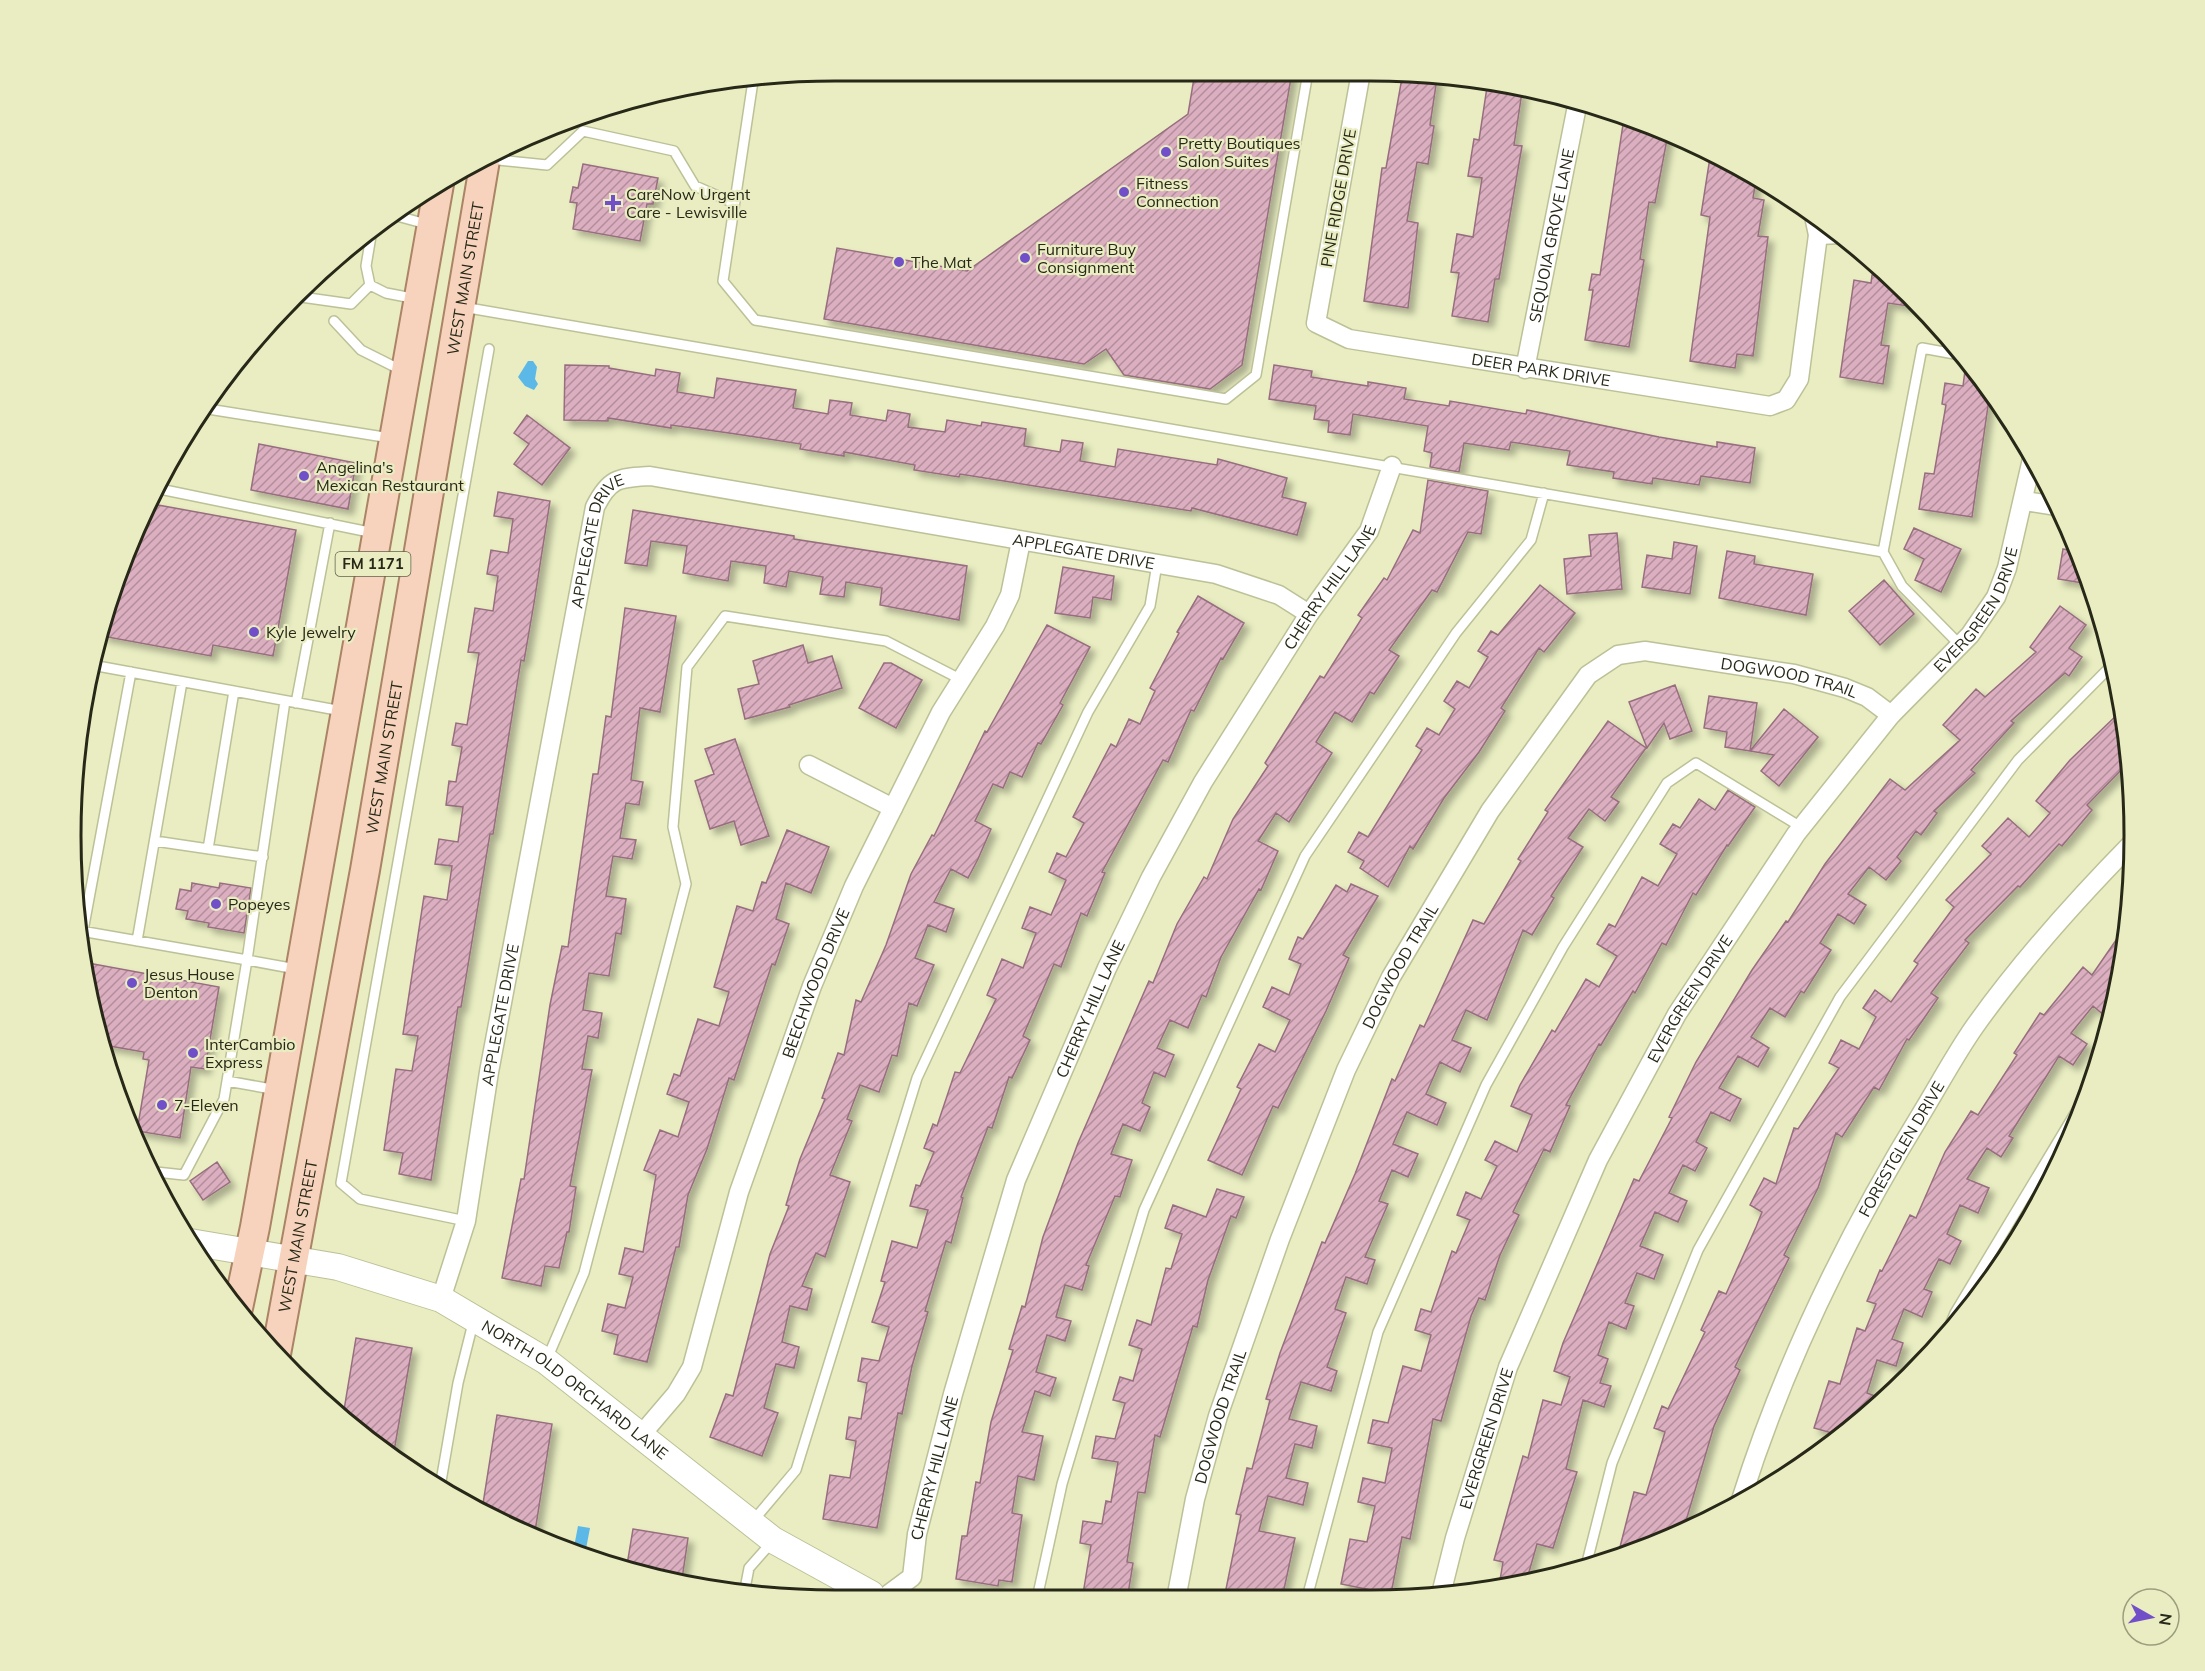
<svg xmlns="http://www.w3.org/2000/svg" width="2205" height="1671" font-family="Mulish,sans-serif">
<defs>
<pattern id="building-hatch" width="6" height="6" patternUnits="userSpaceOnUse" patternTransform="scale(1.5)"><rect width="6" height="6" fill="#dbaec0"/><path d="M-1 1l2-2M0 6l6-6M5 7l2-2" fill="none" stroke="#b28e9b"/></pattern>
<filter id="shadow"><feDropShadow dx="5.5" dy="5.5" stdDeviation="3" flood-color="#0004"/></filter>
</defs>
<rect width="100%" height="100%" fill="#e9edc1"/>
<path fill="#5cb9e7" d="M528,361H533L537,367L535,379L538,384L534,390L525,386L518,377Z
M578,1526L590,1528L585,1554L568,1549L569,1546L574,1547Z"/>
<path fill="url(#building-hatch)" stroke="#976e7f" stroke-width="1.5" filter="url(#shadow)" d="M1195,72H1292L1242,365L1210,389L1124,375L1106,349L1084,364L824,319L837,248L967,271L1188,114Z
M1403,72L1437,78L1430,125L1434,126L1428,164L1417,162L1407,221L1418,223L1408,308L1364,301L1382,168H1386Z
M1487,87L1522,92L1514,145L1522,146L1499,279H1495L1488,322L1452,316L1459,273L1451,272L1457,234L1473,237L1482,178L1468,176L1474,139L1479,140Z
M1624,118L1668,134L1655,203L1649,202L1640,259L1644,260L1629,347L1585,340L1593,290H1589L1592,274L1600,275Z
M1711,151L1756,180L1753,198L1764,200L1758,236L1768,237L1753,356L1737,354L1735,368L1690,361L1710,217L1701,215Z
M583,164L658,178L653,204H647L640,241L573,229L577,203L570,202L573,187L578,188Z
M1872,275L1891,278L1922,308L1888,303L1881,345L1889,346L1883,384L1840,377L1854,280L1871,283Z
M1966,363L1990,392L1972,517L1919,509L1925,473L1934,474L1946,405L1942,404L1945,383L1963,386Z
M565,365L609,366V368L655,376L656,369L680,373L677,392L714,398L717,378L796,390L793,408L828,414L830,400L852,403L850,415L886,421L888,410L910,414L908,427L945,432L947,420L981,426L982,422L1026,429L1024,446L1060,452L1062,440L1083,443L1080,461L1115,467L1118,449L1217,465L1218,459L1287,478L1282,497L1306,503L1297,535L1192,508L1191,511L960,474L959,477L914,470L915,465L844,452V456L800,449L801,444L729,433L671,425V428L608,418V421L564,420Z
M1274,365L1312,371L1311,377L1368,386V382L1406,388L1404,399L1449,406L1450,401L1526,414L1527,410L1659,437L1717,447V442L1755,448L1750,483L1701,476L1699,485L1653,478L1652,484L1613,478L1614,472L1567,465L1570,451L1511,442L1509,450L1464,443L1459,472L1430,467L1432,453L1424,451L1428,426L1353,414L1350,435L1328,432L1329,421L1314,419L1316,406L1269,399Z
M527,415L570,448L542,485L514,464L529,444L514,433Z
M259,444L356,463L348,509L251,490Z
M1428,480L1488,491L1481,534L1468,532L1437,592L1432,590L1389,650L1399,656L1374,694L1370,692L1352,722L1335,712L1316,742L1332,753L1289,822L1276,813L1258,841L1278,851L1261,890L1259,889L1221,957L1206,997L1202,995L1188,1028L1170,1020L1157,1048L1174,1055L1165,1077L1154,1072L1142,1103L1150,1107L1140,1131L1123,1124L1111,1154L1132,1160L1120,1197L1115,1196L1086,1265L1089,1266L1082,1290L1065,1285L1056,1317L1071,1321L1065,1341L1047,1335L1036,1372L1056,1378L1050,1396L1035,1391L1022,1432L1043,1436L1034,1480L1018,1476L1012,1513L1022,1515L1012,1582L999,1580L998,1586L956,1579L962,1536H967L976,1482L980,1483L991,1422L1013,1350L1009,1349L1022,1306L1025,1307L1043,1237L1078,1143L1149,981L1153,983L1177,924L1204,877L1207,879L1233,819L1268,766L1265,763L1320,676L1324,678L1362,618L1358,615L1384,578L1387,580L1413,530L1420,533Z
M498,492L550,501L534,603L524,661L521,660L493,834H490L461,1007H458L431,1180L399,1174L403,1153L384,1150L396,1069L412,1071L418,1036L403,1034L424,896L447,900L452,866L435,864L439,839L458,842L463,807L446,805L449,781L456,782L462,747L452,745L456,723L467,725L479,653L468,652L475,608L493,611L498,576L487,574L491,550L508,553L513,519L494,516Z
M147,503L296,530L273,656L213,645L211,656L102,636Z
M633,510L794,536V539L967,566L959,620L880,605L882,588L846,582L844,597L820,594L823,577L789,571L786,587L764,583L766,566L731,561L728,581L683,573L687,546L651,541L647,566L625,563Z
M1914,528L1961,549L1941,592L1915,580L1924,559L1904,549Z
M1617,533L1622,589L1567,594L1564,559L1591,556L1589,535Z
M1674,542L1697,546L1690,594L1642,587L1647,555L1672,559Z
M2063,549L2079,552L2089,584L2058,579Z
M1727,551L1755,556L1754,564L1813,574L1806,615L1719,598Z
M1063,567L1114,576L1111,600L1093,597L1090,618L1055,613Z
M1884,580L1914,614L1880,645L1849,611Z
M1540,585L1575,613L1544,652L1539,648L1501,708L1505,711L1479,752L1444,798L1413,849L1410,846L1388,887L1360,868L1364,861L1348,852L1359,832L1368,837L1422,750L1416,746L1427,728L1439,735L1455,709L1444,701L1457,681L1469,688L1488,657L1478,651L1491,631L1498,635Z
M1198,596L1244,623L1223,659L1221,658L1194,711L1191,710L1168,762L1163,760L1102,872L1105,873L1087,916L1081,913L1061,967L1054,964L1023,1036L1030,1040L1012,1078L1009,1077L992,1128L988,1127L961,1197L963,1198L951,1243L946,1241L925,1311L928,1312L912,1366L902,1414L898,1413L877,1528L823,1519L830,1475L850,1478L856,1441L846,1439L849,1417L861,1419L867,1383L858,1381L862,1358L879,1361L889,1327L872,1322L885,1282L881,1281L892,1241L917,1248L928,1210L910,1206L916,1185L920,1186L934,1152L924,1148L933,1124L937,1126L955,1072L960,1073L996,999L987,995L1002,959L1023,968L1036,933L1022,928L1030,907L1051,915L1066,880L1049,872L1057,853L1066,857L1084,823L1073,817L1111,744L1116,747L1129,719L1140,724L1155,691L1150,688L1179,633L1177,632Z
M2060,606L2086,625L2069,648L2082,657L2069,676L2065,673L2011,721L2014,723L1971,770L1975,773L1934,811L1937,813L1921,835L1916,831L1897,857L1901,861L1886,880L1869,867L1848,894L1866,905L1854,924L1838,914L1820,943L1831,950L1804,993L1801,991L1785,1017L1770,1008L1751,1037L1769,1048L1758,1067L1738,1056L1719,1088L1741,1099L1730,1121L1711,1112L1696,1142L1707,1148L1695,1171L1683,1165L1669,1193L1687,1201L1678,1222L1655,1212L1640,1246L1663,1255L1654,1279L1637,1273L1625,1303L1634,1306L1626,1329L1609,1322L1598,1355L1608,1359L1600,1383L1611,1386L1604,1407L1583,1400L1566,1469L1577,1472L1553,1548L1537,1544L1527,1579L1499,1586L1503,1562L1494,1560L1523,1456L1528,1458L1543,1400L1561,1405L1570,1377L1554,1371L1563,1343L1634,1179L1639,1181L1672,1118L1669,1117L1696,1062L1752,970L1786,921L1788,922L1825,864L1890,779L1905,790L1960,740L1943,725L1976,689L1985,697L2036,652L2030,647Z
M625,608L676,616L660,712L640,708L631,780L643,782L639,805L626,803L620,838L636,840L632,859L613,856L606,896L626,899L621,934L616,933L609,976L589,973L583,1010L602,1013L598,1038L588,1036L582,1069L592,1070L570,1186L576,1187L569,1232H567L559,1268L545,1266L541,1286L502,1278L521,1179H524L550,1005L562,946L568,947L593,774H598L606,716L611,717Z
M1047,625L1090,647L1060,703L1063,705L1041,744L1038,743L1022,777L1010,772L1003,788L993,784L975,821L991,829L978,859L968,878L951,869L934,902L954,909L946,932L928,925L915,958L934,965L917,1006L909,1003L897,1056L892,1055L879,1092L860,1085L847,1119L852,1121L830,1175L850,1182L825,1257L816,1253L802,1286L812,1289L807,1310L790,1306L782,1342L799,1347L794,1368L776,1364L764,1408L778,1413L762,1456L710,1437L726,1394L733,1396L770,1254L789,1206L786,1205L800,1159L825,1099L822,1098L838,1053L844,1055L856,1000L861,1002L886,945L911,874L932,835L934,836L985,731L987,732Z
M803,645L808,663L832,656L842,688L789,705L790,707L745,719L738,689L759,684L753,661Z
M884,663H891L922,680L896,728L859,708Z
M1675,685L1692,731L1670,739L1664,723L1647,748L1629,702Z
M1709,696L1757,703L1750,751L1725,747L1727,732L1704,728Z
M1784,709L1818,737L1779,786L1761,771L1774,755L1750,751Z
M2122,710L2127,764L2087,805L2092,810L2062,846L2059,844L2020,887L2018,886L1965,940L1969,943L1931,993L1938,998L1909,1040L1907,1039L1879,1090L1874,1087L1842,1137L1836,1133L1818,1188L1784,1255L1789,1258L1735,1367L1740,1370L1714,1426L1683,1531L1662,1542L1632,1550L1620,1547L1634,1492L1646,1495L1665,1432L1654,1428L1662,1406L1668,1409L1705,1332L1701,1330L1719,1291L1726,1294L1756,1227L1762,1212L1750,1205L1764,1178L1776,1184L1794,1128L1798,1129L1839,1068L1829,1063L1841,1040L1859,1049L1876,1017L1863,1008L1875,990L1891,1002L1918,964L1914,961L1954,907L1946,900L1991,854L1982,846L2008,818L2029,837L2050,813L2036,801L2070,760Z
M1608,721L1646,748L1611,797L1619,802L1605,821L1589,809L1568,838L1583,847L1551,896L1554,898L1532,935L1523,930L1487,1020L1466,1010L1452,1040L1471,1048L1460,1072L1440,1062L1426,1094L1446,1103L1437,1125L1407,1112L1393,1144L1418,1154L1408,1177L1392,1170L1379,1201L1388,1204L1365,1257L1375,1260L1367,1284L1346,1277L1335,1309L1346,1313L1327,1367L1337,1371L1331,1391L1301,1382L1289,1419L1317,1426L1312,1448L1295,1444L1286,1478L1308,1483L1303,1505L1268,1496L1259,1531L1295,1538L1283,1594H1225L1241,1515L1236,1514L1247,1468L1252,1469L1270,1400L1266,1399L1280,1353L1322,1242L1325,1243L1355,1174L1392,1079L1395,1081L1420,1025L1424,1027L1473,920L1484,924L1521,861L1518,859L1548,812L1545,810Z
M735,739L769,836L741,845L734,821L710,829L695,781L714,774L705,749Z
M1728,790L1755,807L1728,846L1727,845L1696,895L1693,893L1666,945L1662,943L1635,993L1633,991L1601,1045L1599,1044L1566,1105L1570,1106L1550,1152L1544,1149L1513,1212L1519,1215L1500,1255L1485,1300L1479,1298L1471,1316L1441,1421L1433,1419L1410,1539L1402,1537L1391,1594L1341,1584L1350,1539L1367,1542L1375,1506L1358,1502L1363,1478L1385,1483L1392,1448L1368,1443L1373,1420L1388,1423L1403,1366L1421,1371L1431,1335L1415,1330L1421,1309L1431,1312L1452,1251L1456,1253L1470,1220L1457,1215L1466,1192L1481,1199L1497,1166L1485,1160L1495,1141L1517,1152L1532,1115L1511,1106L1520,1085L1552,1030L1555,1032L1586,979L1599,987L1617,956L1597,944L1609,924L1615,927L1642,877L1658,886L1677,854L1660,844L1673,824L1680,828L1699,799L1715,810Z
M787,830L829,847L811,893L786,883L776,919L789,924L775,965L772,964L734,1080L729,1078L707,1149L688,1195L679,1247H676L647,1362L614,1354L618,1335L602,1331L608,1304L625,1308L633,1277L619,1274L625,1248L643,1252L656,1175L644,1170L660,1130L678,1137L689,1102L667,1094L674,1074L680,1076L698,1019L719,1026L729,992L714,987L737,906L753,911L762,882L766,883Z
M192,883L219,888L220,883L251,888L244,933L208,927L209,923L186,919L188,911L176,909L180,889L191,891Z
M1351,884L1378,896L1343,955L1349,958L1326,1011L1278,1108L1273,1106L1242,1175L1208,1160L1241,1089L1237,1087L1259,1044L1275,1052L1290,1020L1263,1007L1272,987L1289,995L1301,964L1289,959L1298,937L1303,939L1336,885L1347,892Z
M2125,927L2120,984L2114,1005L2105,1016L2093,1006L2071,1033L2087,1044L2073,1065L2059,1056L2009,1136L2013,1138L2001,1157L1987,1148L1967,1179L1989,1188L1978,1213L1960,1205L1947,1234L1961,1241L1950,1264L1939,1259L1924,1289L1932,1292L1922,1317L1904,1309L1892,1339L1903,1343L1896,1366L1877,1360L1867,1393L1883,1399L1839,1435L1814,1428L1829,1381L1840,1384L1857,1328L1865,1331L1876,1304L1867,1301L1880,1270L1882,1271L1910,1215L1916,1218L1945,1152L1971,1111L1978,1115L2017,1055L2014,1053L2040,1013L2044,1015L2083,967L2092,975Z
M88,963L219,987L205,1069L191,1067L180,1138L137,1131L149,1060L143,1059L144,1052L104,1045Z
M217,1162L230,1182L203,1200L190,1181Z
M1217,1189L1244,1197L1236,1218L1231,1216L1208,1280L1197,1327L1193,1326L1160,1437L1155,1435L1145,1493L1138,1492L1127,1562L1133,1563L1128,1594H1083L1091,1545L1080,1543L1083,1521L1102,1524L1106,1501L1111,1502L1118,1462L1092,1458L1096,1436L1115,1439L1125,1403L1113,1400L1120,1377L1133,1381L1142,1349L1129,1345L1137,1320L1151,1325L1166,1268L1171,1269L1182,1234L1165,1228L1173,1205L1206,1217Z
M356,1338L412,1348L393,1457L343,1416Z
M497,1415L552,1424L534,1538L482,1510Z
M633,1529L688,1538L682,1579L627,1565Z"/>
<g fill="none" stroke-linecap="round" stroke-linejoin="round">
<defs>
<path id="lane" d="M753,81L723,281L755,320L1226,399L1256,375L1308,72
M489,159L547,165L583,131L674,151L695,186L734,203
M397,216L430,225
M371,236L366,266L370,285L386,293L417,299
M294,296L351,304L370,285
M463,307L1883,552L1902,586L1960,645
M334,321L361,350L403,371
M202,408L390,438
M155,488L374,533
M1883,552L1922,348L1960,355
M92,665L342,711
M296,703L330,523
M155,841L263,857
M208,849L234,691
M81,931L247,960L285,701
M83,931L131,672
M137,941L182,682
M277,1090L227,1081L247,960L296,969
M156,1172L184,1175L224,1099L227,1081
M466,1221L360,1199L341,1183L489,349
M1947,1332L1955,1313L2086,1095
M547,1359L584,1273L686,884L673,827L687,667L725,616L886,641L962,680
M440,1487L458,1383L474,1319
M753,1521L796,1470L917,1078L1088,712L1150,606L1157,564
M1587,1562L1612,1463L1698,1250L1840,997L2018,760L2113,664
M744,1594L749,1568L772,1542
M1038,1594L1062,1484L1144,1210L1305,856L1456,633L1531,540L1544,493
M1308,1594L1378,1332L1486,1085L1563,947L1667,783L1696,763L1801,827"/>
<g id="street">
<path id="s1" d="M1361,72L1316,323L1349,339L1770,406L1786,400L1799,379L1818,235L1814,216"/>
<path d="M1818,235L1842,234"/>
<path id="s2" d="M1525,369L1578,101"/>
<path d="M2024,501L2057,506"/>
<path d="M809,765L893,808"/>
<path id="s3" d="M441,1299L466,1221L489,1072L595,507C610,477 619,478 650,476L1216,574L1279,595L1309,614"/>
<path id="s4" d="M641,1435L676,1394L692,1367L739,1192L812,986L854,886L941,712L995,626L1010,595L1021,541"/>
<path id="s5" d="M1741,1500C1784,1363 1848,1233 1923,1111C1940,1083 1956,1053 1975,1026C2022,960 2077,899 2134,841"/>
<path id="s6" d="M889,1594L912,1577L917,1534L953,1394L1016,1180L1107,968L1151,877L1203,782L1309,614L1369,531L1392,466"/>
<path id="s7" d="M1177,1594L1195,1499L1218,1416L1280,1239L1346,1070L1391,977L1490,811L1588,675L1618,655L1645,651L1794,674L1845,688L1867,697L1891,715"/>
<path id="s8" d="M1441,1594L1455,1538L1508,1367L1598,1160L1677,1014L1796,834L1891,715L1970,635L1996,597L2007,568L2032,459"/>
</g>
<g id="secondary">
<path id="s9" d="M190,1242L338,1267L441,1299L546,1361L773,1540L871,1594"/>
</g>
<g id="primary">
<path d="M238,1308L255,1227L439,184"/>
<path id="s10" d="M276,1354L365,870L485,160"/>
</g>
</defs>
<use href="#lane" stroke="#bdc197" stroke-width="12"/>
<use href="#street" stroke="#bdc197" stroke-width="21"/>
<use href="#secondary" stroke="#bdc197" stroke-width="28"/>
<use href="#primary" stroke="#ab8466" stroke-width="32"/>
<use href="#lane" stroke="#fff" stroke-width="9"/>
<use href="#street" stroke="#fff" stroke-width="18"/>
<use href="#secondary" stroke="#fff" stroke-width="26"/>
<use href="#primary" stroke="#f7d3bd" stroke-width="28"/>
</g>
<g fill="#714fc8" stroke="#e9edc1" stroke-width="2">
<circle cx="1166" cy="152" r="6"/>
<circle cx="1124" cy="192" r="6"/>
<path d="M610 194h6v6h6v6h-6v6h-6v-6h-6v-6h6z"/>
<circle cx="1025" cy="258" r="6"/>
<circle cx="899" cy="262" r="6"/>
<circle cx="304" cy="476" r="6"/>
<circle cx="254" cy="632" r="6"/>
<circle cx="216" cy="904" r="6"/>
<circle cx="132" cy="983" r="6"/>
<circle cx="193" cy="1053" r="6"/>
<circle cx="162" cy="1105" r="6"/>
</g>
<g text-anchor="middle" stroke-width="4.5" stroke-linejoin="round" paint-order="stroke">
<rect fill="#e9edc1" stroke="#61634a" stroke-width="1.5" x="335.5" y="552" width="75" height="24" rx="4.5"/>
<g font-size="15" font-weight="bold" fill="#272817">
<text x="373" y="569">FM 1171</text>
</g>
<g font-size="16" fill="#272817" stroke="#e9edc1" text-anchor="start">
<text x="1178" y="149">Pretty Boutiques<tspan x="1178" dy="18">Salon Suites</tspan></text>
<text x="1136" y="189">Fitness<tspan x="1136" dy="18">Connection</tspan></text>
<text x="626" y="200">CareNow Urgent<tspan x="626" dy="18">Care - Lewisville</tspan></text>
<text x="1037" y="255">Furniture Buy<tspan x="1037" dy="18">Consignment</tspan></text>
<text x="911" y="268">The Mat</text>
<text x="316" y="473">Angelina's<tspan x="316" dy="18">Mexican Restaurant</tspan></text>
<text x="266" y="638">Kyle Jewelry</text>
<text x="228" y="910">Popeyes</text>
<text x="144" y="980">Jesus House<tspan x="144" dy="18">Denton</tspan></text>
<text x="205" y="1050">InterCambio<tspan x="205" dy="18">Express</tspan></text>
<text x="174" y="1111">7-Eleven</text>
</g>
<g font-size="16" fill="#272817" stroke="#e9edc1">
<text transform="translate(1338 198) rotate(-80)" y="6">PINE RIDGE DRIVE</text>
<text dy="6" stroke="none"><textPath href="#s2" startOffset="136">SEQUOIA GROVE LANE</textPath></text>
<text dy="6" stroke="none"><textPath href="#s10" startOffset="1092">WEST MAIN STREET</textPath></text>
<text dy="6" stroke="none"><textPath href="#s1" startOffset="486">DEER PARK DRIVE</textPath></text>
<text dy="6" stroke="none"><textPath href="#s3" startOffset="777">APPLEGATE DRIVE</textPath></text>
<text dy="6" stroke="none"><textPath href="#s3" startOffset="1316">APPLEGATE DRIVE</textPath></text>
<text dy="6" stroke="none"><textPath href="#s6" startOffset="1112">CHERRY HILL LANE</textPath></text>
<text dy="6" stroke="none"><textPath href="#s8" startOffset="1134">EVERGREEN DRIVE</textPath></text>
<text dy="6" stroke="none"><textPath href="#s7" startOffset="1226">DOGWOOD TRAIL</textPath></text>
<text dy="6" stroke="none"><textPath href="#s10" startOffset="606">WEST MAIN STREET</textPath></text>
<text dy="6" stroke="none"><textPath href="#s7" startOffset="669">DOGWOOD TRAIL</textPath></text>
<text dy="6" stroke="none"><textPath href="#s4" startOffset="489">BEECHWOOD DRIVE</textPath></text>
<text dy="6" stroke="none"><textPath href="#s8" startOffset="648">EVERGREEN DRIVE</textPath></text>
<text dy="6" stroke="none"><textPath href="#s6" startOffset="626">CHERRY HILL LANE</textPath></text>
<text dy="6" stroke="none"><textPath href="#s3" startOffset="291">APPLEGATE DRIVE</textPath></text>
<text dy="6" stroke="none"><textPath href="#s5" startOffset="387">FORESTGLEN DRIVE</textPath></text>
<text dy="6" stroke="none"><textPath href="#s10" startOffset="120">WEST MAIN STREET</textPath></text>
<text dy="6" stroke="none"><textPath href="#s9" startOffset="420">NORTH OLD ORCHARD LANE</textPath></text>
<text dy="6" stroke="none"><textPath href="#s7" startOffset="183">DOGWOOD TRAIL</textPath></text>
<text dy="6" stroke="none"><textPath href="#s8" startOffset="162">EVERGREEN DRIVE</textPath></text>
<text dy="6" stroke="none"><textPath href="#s6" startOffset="140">CHERRY HILL LANE</textPath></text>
</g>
</g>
<path d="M0 0H2205V1671H0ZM835 81H1370A754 754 0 0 1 2124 835V836A754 754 0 0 1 1370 1590H835A754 754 0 0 1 81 836V835A754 754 0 0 1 835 81Z" fill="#e9edc1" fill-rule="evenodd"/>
<path fill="none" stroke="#272817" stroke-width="3" d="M835 81H1370A754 754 0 0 1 2124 835V836A754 754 0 0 1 1370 1590H835A754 754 0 0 1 81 836V835A754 754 0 0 1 835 81Z"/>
<g transform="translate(2151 1617) rotate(99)"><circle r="28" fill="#e9edc1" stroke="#9b9e7d" stroke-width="1.5"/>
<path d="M0-4.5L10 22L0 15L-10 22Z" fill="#714fc8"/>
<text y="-9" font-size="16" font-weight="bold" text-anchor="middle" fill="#272817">N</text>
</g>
</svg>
